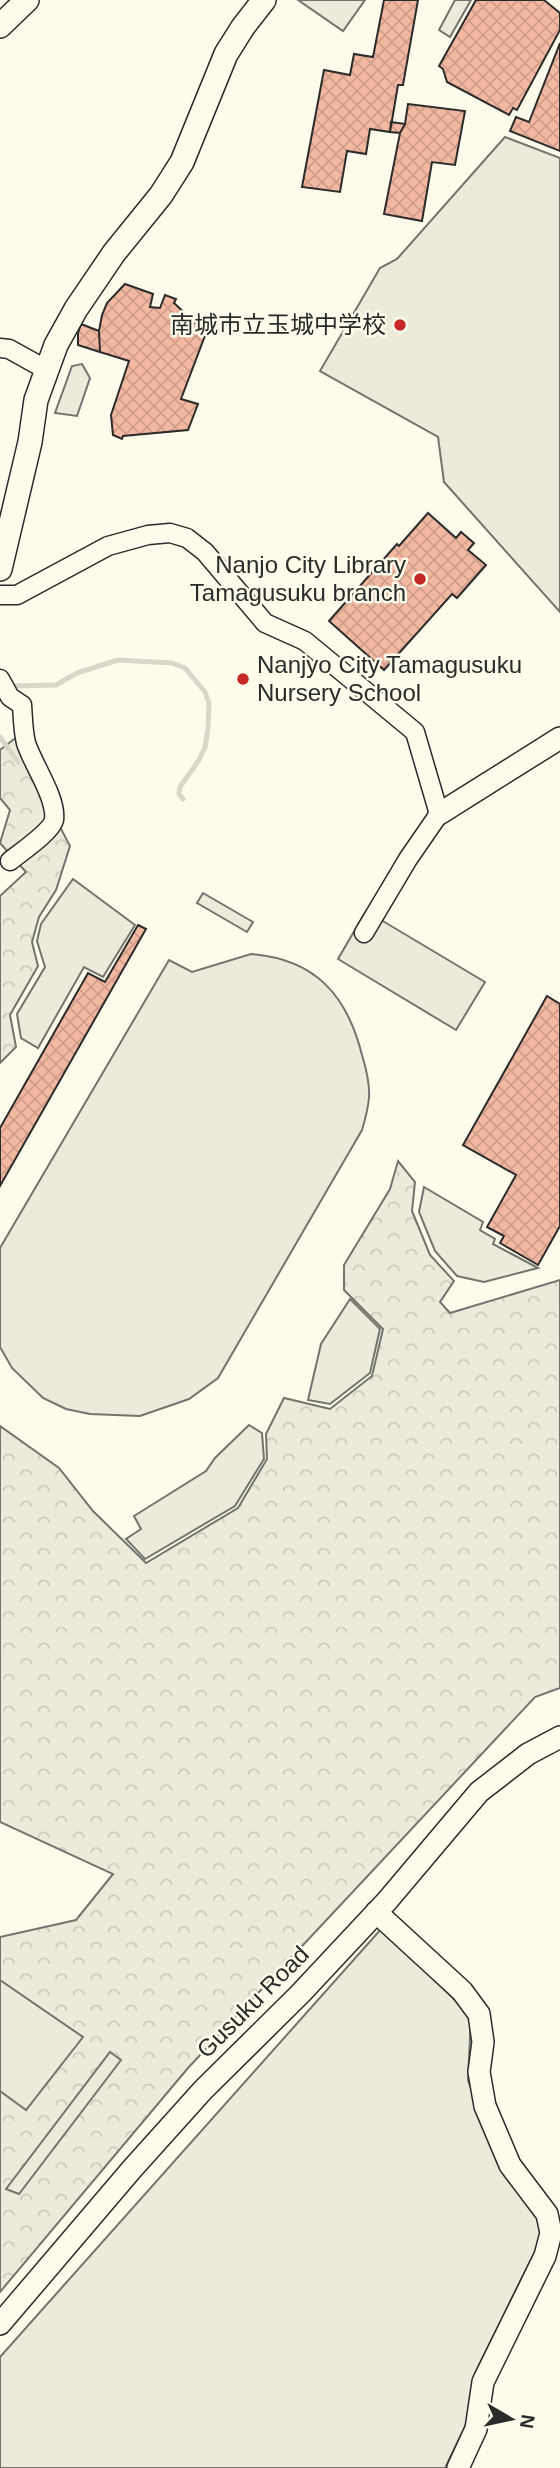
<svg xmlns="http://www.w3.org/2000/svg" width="560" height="2468" font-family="Arial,'Noto Sans JP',sans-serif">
<defs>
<pattern id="forest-crowns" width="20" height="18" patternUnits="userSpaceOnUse" patternTransform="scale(1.75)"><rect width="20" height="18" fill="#ecebdb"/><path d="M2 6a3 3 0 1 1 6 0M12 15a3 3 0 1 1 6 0" fill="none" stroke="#cbcabc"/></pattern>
<pattern id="building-cross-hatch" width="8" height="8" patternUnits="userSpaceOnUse" patternTransform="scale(1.75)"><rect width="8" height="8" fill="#f2b8a0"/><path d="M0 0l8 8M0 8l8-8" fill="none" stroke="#d09e8a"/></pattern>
</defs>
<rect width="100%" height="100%" fill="#fdfbea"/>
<path fill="#ecebdb" stroke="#74746e" stroke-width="2" d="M505,137L560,158V612L444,482L438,437L320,371L380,268L397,259Z
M251,954C315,959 347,995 362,1055C366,1068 370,1084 369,1098C368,1108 365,1120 362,1130L218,1378L189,1399L140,1416L90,1414L66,1409L43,1398L12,1368L0,1347V1248L169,960L192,972Z
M382,1928L471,2016L468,2080L496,2157L546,2229L475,2373L471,2414L445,2468H0V2357Z"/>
<path fill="url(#forest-crowns)" stroke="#74746e" stroke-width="2" d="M18,736L46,800L70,846L56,890L39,917L32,942L38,966L10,1015L16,1047L0,1063V896L26,872L0,843L10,810L0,798V750Z
M398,1161L415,1182L412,1211L430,1255L454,1281L440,1302L450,1313L560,1280V1688L535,1697L188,2068L0,2292V1937L76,1920L113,1874L0,1822V1426L59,1468L93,1511L146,1563L238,1508L267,1459L266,1434L284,1398L330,1409L372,1376L383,1329L344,1290V1265L390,1189Z"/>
<path fill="#eceadb" stroke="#74746e" stroke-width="2" d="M298,0H365L343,31Z
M455,0H471L450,37L439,30Z
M82,364L90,378L77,416L55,413L72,366Z
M73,879L135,925L103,977L84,967L38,1048L21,1038L17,1014L45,967L37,941L41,924Z
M203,893L253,922L247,932L197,903Z
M366,911L485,982L456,1030L338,959Z
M424,1187L483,1222L480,1230L495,1239L493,1244L538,1268L484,1282L457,1276L435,1251L419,1212Z
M350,1299L380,1329L370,1373L330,1404L308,1400L321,1344Z
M249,1425L262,1433L264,1459L235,1506L145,1559L126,1539L141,1529L134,1516L206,1471L215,1458Z
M0,1980L83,2037L26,2110L0,2091Z
M110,2052L121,2060L19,2194L6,2189Z"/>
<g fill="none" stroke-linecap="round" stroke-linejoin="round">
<path stroke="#d8d7c9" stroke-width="5" d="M8,690L15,686L56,685L77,673L118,660L172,663L185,668L205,692L209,703L208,728L205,747L199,760L180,787L179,794L183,799
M0,737L18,762"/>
</g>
<path fill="url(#building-cross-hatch)" stroke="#2b2b2b" stroke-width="2" d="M384,0H418L403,85H398L390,132L370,129L366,154L347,151L340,192L302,187L324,70L350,75L354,54L373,57Z
M476,0H544L560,13V30L517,110L513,108L509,115L447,82L443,69L439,66Z
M560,43V151L510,131L516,117L529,122Z
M408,104L465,111L455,165L432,162L422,221L384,214L400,133L405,124Z
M391,122L405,124L400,133L390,132Z
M125,284L153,294L150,307L160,308L165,295L176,299L174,303L206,333L181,399L198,404L188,430L123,436L122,439L113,435L111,415L129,361L100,352L99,331L102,315L107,303Z
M81,324L99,331L100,352L78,345V333Z
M428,513L456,538L461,532L474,543L468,550L486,565L457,598L452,594L384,670L329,621L397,544L399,546Z
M138,925L146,929L0,1186V1128L88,973L105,982Z
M547,996L560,1004V1226L538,1265L500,1243L504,1236L487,1227L516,1175L463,1145Z"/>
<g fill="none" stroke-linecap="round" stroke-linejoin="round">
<defs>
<path id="minor" d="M0,348L9,349L47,370
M0,595H17L108,546L148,535L170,533L187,538L205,552L265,623L305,641L415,732L439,814L408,859L364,933
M0,679L10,697L22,705C23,718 23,731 26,743C33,765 57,798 54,820C51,832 21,852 10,861"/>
<path id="tertiary" d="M439,814L560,738
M376,1912L462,1991L479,2014L483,2042L479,2072L485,2106L510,2165L547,2214L551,2233L545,2256L483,2382L476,2429L458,2468
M0,2324L132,2169L203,2090L300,1994L387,1901L479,1792L528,1754L560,1737"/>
<path id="secondary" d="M0,26L27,0
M0,569L30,442L36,400L56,345L76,309L114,253L161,195L182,162L226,54L243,27L264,0"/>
</defs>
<use href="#minor" stroke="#2b2b2b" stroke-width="21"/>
<use href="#tertiary" stroke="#2b2b2b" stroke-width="24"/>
<use href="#secondary" stroke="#2b2b2b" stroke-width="26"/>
<use href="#minor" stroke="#fdfbea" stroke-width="18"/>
<use href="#tertiary" stroke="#fdfbea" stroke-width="21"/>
<use href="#secondary" stroke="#fdfbea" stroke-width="23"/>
</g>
<g fill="#c62828" stroke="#fdfbea" stroke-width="2.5">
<circle cx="400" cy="325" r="7"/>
<circle cx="420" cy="579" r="7"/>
<circle cx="243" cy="679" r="7"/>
</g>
<g text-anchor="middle" stroke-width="5" stroke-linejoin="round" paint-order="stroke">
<g font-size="24" fill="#2b2b2b" stroke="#fdfbea" text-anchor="end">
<text x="386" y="333">南城市立玉城中学校</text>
<text x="406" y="573">Nanjo City Library<tspan x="406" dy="28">Tamagusuku branch</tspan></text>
<text x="257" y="673" text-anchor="start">Nanjyo City Tamagusuku<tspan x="257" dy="28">Nursery School</tspan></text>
</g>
<g font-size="24" fill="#2b2b2b" stroke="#fdfbea">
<text transform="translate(253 2002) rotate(-45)" y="8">Gusuku Road</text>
</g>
</g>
<g transform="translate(511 2419) rotate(99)" stroke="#fdfbea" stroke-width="5" paint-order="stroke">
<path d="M0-5L12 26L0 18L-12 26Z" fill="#2b2b2b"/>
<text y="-10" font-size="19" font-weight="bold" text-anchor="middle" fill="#2b2b2b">N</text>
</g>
</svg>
